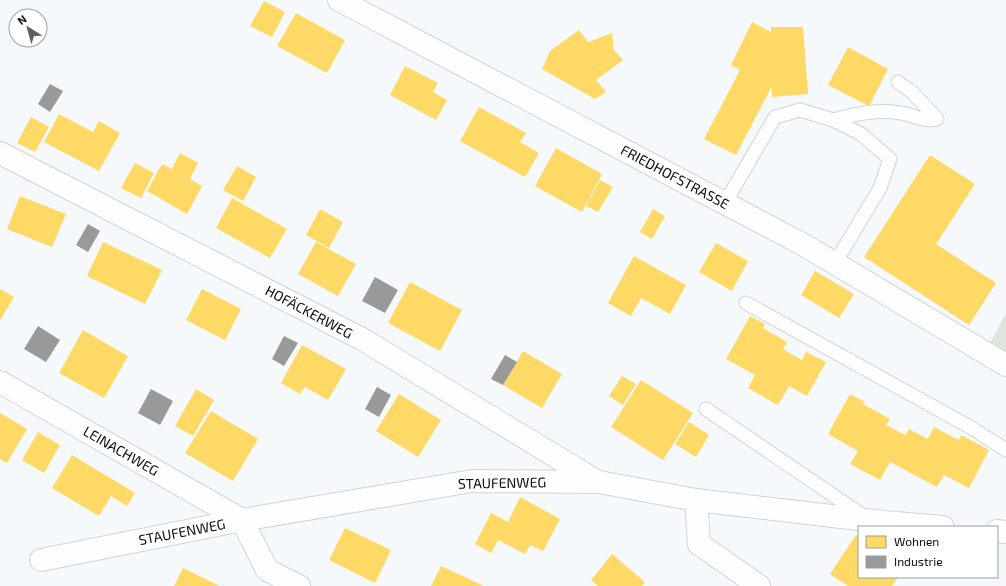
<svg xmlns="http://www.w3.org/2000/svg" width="1006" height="586" font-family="'Exo 2',sans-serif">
<rect width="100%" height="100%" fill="#f6f9fc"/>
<path fill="#dce6de" d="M1006,313V352L990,343Z"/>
<path fill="#ffd966" d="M264,1L285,12L272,37L250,26Z
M296,13L345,40L327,73L277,46Z
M752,22L771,32V27H803L808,94L772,97V86L736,155L704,139L740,70L731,65Z
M579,30L588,42L612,33L614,50L623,60L596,80L606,92L595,99L542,69L550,51Z
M848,47L888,69L869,106L828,85Z
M405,66L438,83L433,92L447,100L436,120L390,95Z
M479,107L526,133L520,142L539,153L525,177L460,141Z
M59,114L93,132L99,121L120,133L99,171L44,142Z
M31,117L49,127L35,152L17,143Z
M556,148L602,174L582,212L535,186Z
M180,153L198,163L190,179L202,186L187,214L147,191L162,164L172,169Z
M930,155L975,184L936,244L996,283L969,325L864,257Z
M135,163L154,173L141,198L121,188Z
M237,166L256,177L243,201L223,190Z
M600,180L613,187L598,212L586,206Z
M20,196L66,214L52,247L7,229Z
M232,198L287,229L270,258L216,228Z
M320,209L343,222L329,248L306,235Z
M653,209L665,216L652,239L640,232Z
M103,242L162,270L145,304L87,276Z
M316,242L356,264L338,296L298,274Z
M716,243L748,261L732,291L699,272Z
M634,256L686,285L670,314L641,298L631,316L608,303Z
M815,271L854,294L839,318L801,295Z
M410,282L462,310L440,351L388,323Z
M0,289L14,297L0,320Z
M202,289L241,309L225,340L186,320Z
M750,316L765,324L763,328L787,342L783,349L802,360L806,352L826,362L807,396L789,386L778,405L748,388L755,375L726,359Z
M83,330L128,356L104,398L59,373Z
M302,345L346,369L328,400L305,387L300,394L281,383Z
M523,351L562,374L542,408L503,385Z
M622,376L636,384L623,405L609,396Z
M641,380L693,413L663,460L611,427Z
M196,389L214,400L193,436L175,426Z
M399,394L441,420L418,457L376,431Z
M850,394L865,402L863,404L890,419L886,425L905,435L909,429L928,439L934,427L959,440L961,435L989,450L969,488L944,475L937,487L890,462L880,480L850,464L858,451L828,434Z
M211,411L258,439L233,481L185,453Z
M0,413L27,429L7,463L0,459Z
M689,422L709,435L696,457L675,444Z
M38,432L60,445L44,473L22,460Z
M72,455L135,493L127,506L111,496L99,516L52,488Z
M520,497L560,519L543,551L530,545L525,554L498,540L491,553L475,544L491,513L508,522Z
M345,528L391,550L375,583L329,560Z
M856,535L859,537V577H898L892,586H848L830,574Z
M612,554L645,582L642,586H598L591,580Z
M441,566L484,586H431Z
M183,568L220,586H174Z"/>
<path fill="#999" d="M50,84L63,91L50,112L38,104Z
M88,224L100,231L88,252L76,245Z
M375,277L398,290L385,313L362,301Z
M38,326L60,340L46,362L24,349Z
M284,336L298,343L284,366L272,359Z
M505,355L517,362L503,385L491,379Z
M377,387L391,395L379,417L365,409Z
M151,389L173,401L160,425L138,413Z"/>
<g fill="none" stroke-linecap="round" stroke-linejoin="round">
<defs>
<path id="service" d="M833,120C855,114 878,109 901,113C914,115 923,122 937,119L912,92L898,82
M725,203L775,117L800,110L833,120L861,134L890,159L880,188L835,263
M746,303L970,427L1006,450
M706,409L865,517"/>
<path id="minor" d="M339,0L804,245L1006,365
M0,153L362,339L598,482
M0,382L242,520L267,570L299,586
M696,500L699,544L759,586
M997,531L1006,532
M41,560L242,520L472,481L599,482L696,500L883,522L943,527"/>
</defs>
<use href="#service" stroke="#d1d4d7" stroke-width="15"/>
<use href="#minor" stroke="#d1d4d7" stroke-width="24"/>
<use href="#service" stroke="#fefeff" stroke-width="13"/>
<use href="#minor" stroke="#fefeff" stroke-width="22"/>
</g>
<g text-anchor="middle" stroke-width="4" stroke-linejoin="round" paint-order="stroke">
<g font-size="14" fill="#0a0c0f" stroke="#fff">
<text transform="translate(675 177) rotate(28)" y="5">FRIEDHOFSTRASSE</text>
<text transform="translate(309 312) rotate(28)" y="5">HOFÄCKERWEG</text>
<text transform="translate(121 451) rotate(30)" y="5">LEINACHWEG</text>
<text transform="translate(502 483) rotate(-1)" y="5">STAUFENWEG</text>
<text transform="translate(182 532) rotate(-11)" y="5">STAUFENWEG</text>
</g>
</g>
<rect x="858" y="526" width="140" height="52" fill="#ffffff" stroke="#9d9e9f"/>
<rect x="866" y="536" width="20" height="12" fill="#ffd966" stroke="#9d9e9f"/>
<text x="894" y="546" font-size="12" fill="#0a0c0f">Wohnen</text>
<rect x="866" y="556" width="20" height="12" fill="#999999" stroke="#9d9e9f"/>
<text x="894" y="566" font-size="12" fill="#0a0c0f">Industrie</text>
<g transform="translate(28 28) rotate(323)"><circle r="19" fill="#ffffff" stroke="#9d9e9f"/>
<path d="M0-3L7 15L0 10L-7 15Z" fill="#5d5f62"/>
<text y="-6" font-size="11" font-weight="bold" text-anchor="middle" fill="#0a0c0f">N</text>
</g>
</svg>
